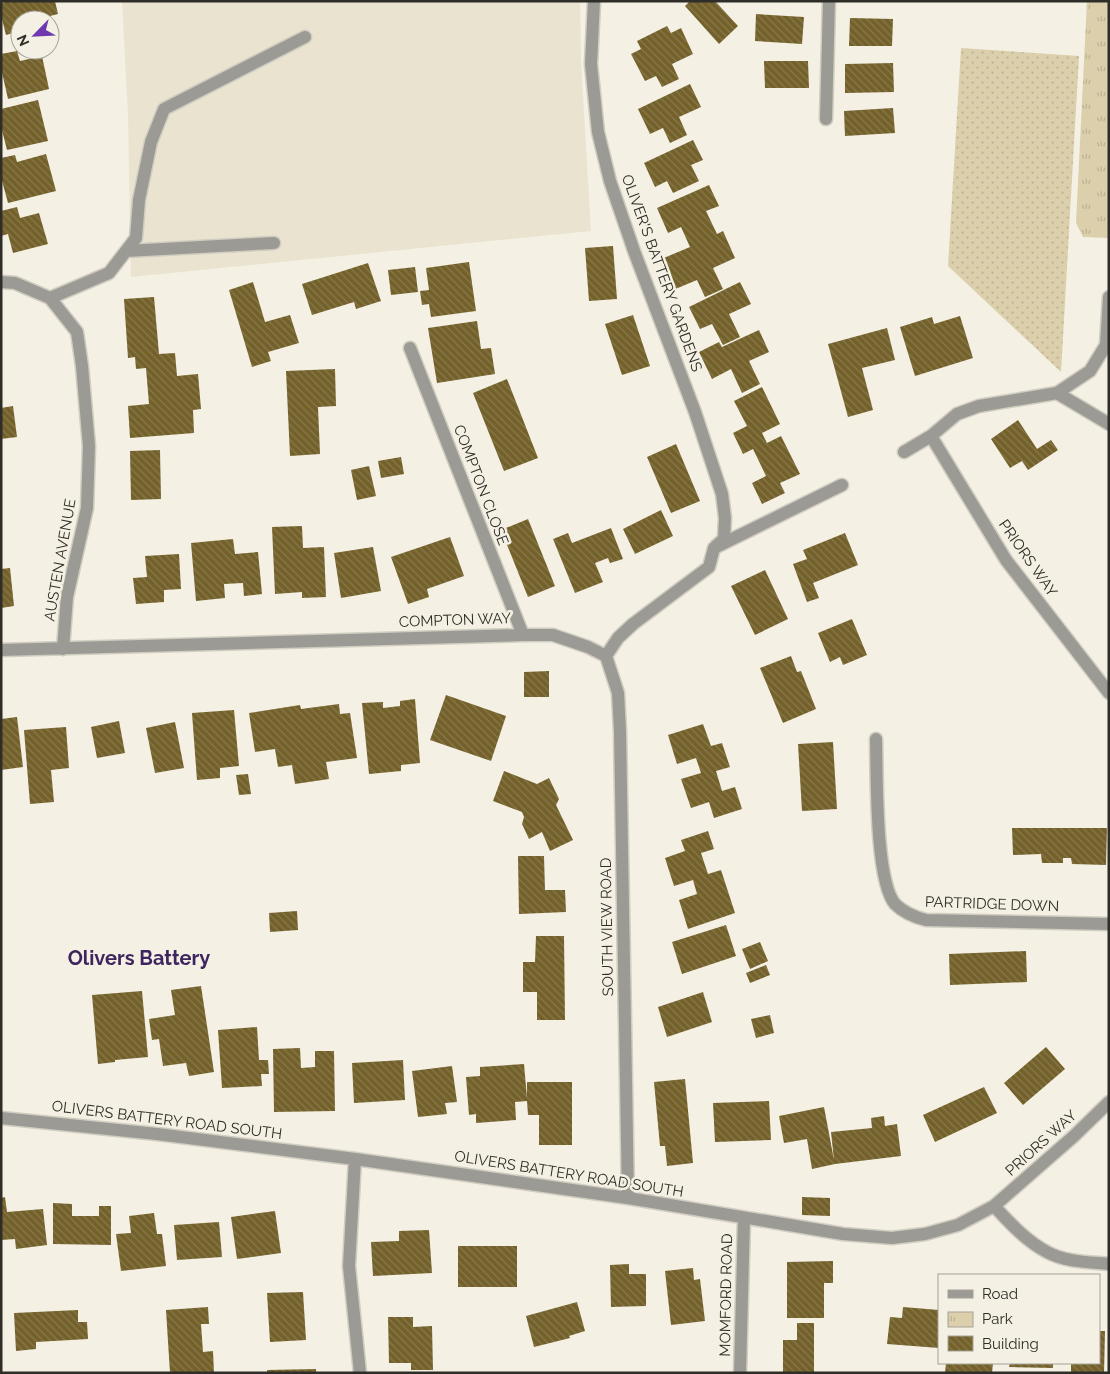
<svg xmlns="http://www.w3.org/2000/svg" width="1110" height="1374" font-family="Raleway,sans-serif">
<defs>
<pattern id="park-tufts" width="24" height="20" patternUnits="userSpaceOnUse" patternTransform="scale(1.25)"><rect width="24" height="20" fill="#dbcfac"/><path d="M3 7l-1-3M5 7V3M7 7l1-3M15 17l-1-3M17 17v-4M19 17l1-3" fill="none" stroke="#bcb294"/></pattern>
<pattern id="garden-dots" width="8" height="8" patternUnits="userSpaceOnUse" patternTransform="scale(1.25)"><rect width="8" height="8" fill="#dbcfac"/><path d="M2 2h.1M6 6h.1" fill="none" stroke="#bcb294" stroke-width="1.8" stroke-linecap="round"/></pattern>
<pattern id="building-back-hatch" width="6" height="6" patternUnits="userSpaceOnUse" patternTransform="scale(1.25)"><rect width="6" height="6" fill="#74612a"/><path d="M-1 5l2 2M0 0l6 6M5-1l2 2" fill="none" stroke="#87794f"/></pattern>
</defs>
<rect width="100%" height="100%" fill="#f4f0e3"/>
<path fill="#eae3d0" d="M122,1H580L581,62L591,231L131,277L128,115Z"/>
<path fill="url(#park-tufts)" d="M1087,1H1109V238L1083,237L1076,223Z"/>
<path fill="url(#garden-dots)" d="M961,48L1079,56L1061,372L948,266Z"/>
<path fill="url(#building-back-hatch)" d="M9,1H55L58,14L46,17L47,20H20V45L16,46L13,33L6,35L1,15V3Z
M690,1H715L738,26L719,44L685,6Z
M756,14L804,17L802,44L755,41Z
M850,18L893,19L892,46H849Z
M667,26L671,33L681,28L693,54L672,64L679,79L662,87L656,76L645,81L631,54L641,49L637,41Z
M17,51L20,61L42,56L49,89L8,99L1,68V54Z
M764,61H808L809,88H765Z
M893,63L894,92L845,93V64Z
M690,84L701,107L679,117L687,135L670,143L663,128L650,134L638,109Z
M38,100L48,141L7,150L1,126V109Z
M893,108L895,133L845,136L844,111Z
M693,140L703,160L691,165L699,181L673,193L667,181L655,187L644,163Z
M46,154L56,191L8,203L1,177V158L15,155L17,162Z
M709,185L719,206L706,211L717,234L723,231L735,258L713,268L723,289L705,297L697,280L673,290L659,260L690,247L681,227L668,233L657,208Z
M17,207L20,218L39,213L48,244L13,253L8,234L1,236V211Z
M613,246L617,299L589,301L585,248Z
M469,262L476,311L431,317L429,304L422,305L420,291L429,290L426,268Z
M368,263L381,301L356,309L354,302L312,315L302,284Z
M415,267L418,292L391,295L388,270Z
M253,282L265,322L290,315L299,343L268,352L271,361L252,367L229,290Z
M740,282L751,304L729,314L740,337L723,345L712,324L700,329L689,307Z
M154,297L159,354L175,353L177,376L198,374L201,409L193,410L194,433L130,438L128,406L149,404L146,368L136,369L135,357L128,358L124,299Z
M633,315L650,366L622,375L605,324Z
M960,316L973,358L915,376L900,327L932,317L934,324Z
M477,321L481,349L491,348L495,374L437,383L428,328Z
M887,328L895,360L862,368L873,410L848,417L828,344Z
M759,330L769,352L749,361L760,384L742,393L731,369L712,379L699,352L719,342L722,347Z
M335,369L336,406L318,407L320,454L290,456L286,371Z
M507,379L538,458L504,471L473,393Z
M762,387L780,424L762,433L767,443L781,436L800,474L780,483L785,493L762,504L752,483L766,476L753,449L743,454L733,433L747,426L734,401Z
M13,406L17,437L1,439V408Z
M1018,420L1037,449L1051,440L1058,450L1028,470L1022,461L1010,468L991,439Z
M676,444L700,501L671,513L647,457Z
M160,450L161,499L131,500L130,451Z
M401,457L404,474L381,478L378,461Z
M369,466L376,496L357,500L351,470Z
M661,510L673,536L635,554L623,529Z
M528,519L555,586L528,597L501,530Z
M302,526L303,548L324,547L326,597L302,598V592L275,594L272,527Z
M611,528L623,559L610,563L608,558L595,563L603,582L575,593L553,539L568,533L572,543Z
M845,533L858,565L813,583L819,598L807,602L793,564L807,559L803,550Z
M450,537L464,576L427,589L429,597L408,604L391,557Z
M233,539L235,554L258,552L262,594L244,596L243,583L224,584L225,598L196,601L191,543Z
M373,547L381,591L341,598L334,553Z
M179,554L181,589L164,590V602L136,604L133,578L147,577L145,556Z
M10,568L14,606L1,608V569Z
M765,570L788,619L755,635L731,586Z
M852,619L867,655L843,665L840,657L830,662L818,633Z
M791,656L797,672L801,671L816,709L783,723L760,668Z
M549,671V697H524V672Z
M446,695L506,716L491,761L430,740Z
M415,699L420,763L401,765V771L369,774L362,703L383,702V708L400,706V701Z
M339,704L340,714L350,713L357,758L326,762L329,779L295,784L292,765L278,767L275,749L255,752L249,713L300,705L301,709Z
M234,710L239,766L220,768V778L197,780L192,713Z
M17,717L23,767L1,770V719Z
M119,721L125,753L97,758L91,727Z
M175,722L184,768L155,773L146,728Z
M703,724L711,746L722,743L730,767L716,771L722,791L735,787L742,809L714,818L709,802L691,808L681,779L701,773L696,758L677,764L668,735Z
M66,727L69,768L51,770L54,802L30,804L24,730Z
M833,742L837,809L802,811L798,744Z
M504,771L537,784L549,778L559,799L556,805L573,840L550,851L542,832L529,839L522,824L524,817L522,812L493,801Z
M248,774L251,794L239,795L236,775Z
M1012,828H1107L1106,865L1072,864L1071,858H1063V863H1042L1041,854L1013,855Z
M708,831L714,849L701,853L708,874L721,870L735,913L688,929L679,900L697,894L693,880L674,886L665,858L685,851L681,840Z
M518,856H544L545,890H565L566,912L519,914Z
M297,911L298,930L270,932L269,913Z
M726,925L736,956L682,974L672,942Z
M536,936H564L565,1020H537V992H523V962H535Z
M760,942L768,961L750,969L742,949Z
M1026,951L1027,982L950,985L949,954Z
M766,965L770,975L750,983L746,973Z
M201,986L214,1072L189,1076L186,1063L163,1066L159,1039L152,1040L149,1019L175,1015L171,990Z
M142,991L148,1057L115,1060V1062L98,1064L92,995Z
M703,992L712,1022L667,1037L658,1007Z
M770,1015L774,1033L756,1038L751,1019Z
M257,1027L259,1060H268L269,1074H261L262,1086L222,1088L218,1030Z
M1046,1047L1065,1069L1023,1105L1004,1083Z
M300,1048L301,1068L315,1067V1051H334L335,1111L274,1112L273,1049Z
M403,1060L405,1100L354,1103L352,1063Z
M524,1064L527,1098V1082H572V1145H539V1115H528L527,1101L515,1102L516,1120L476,1123V1114L469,1115L466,1077L480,1076V1067Z
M452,1066L457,1102L445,1103L447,1114L418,1117L412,1071Z
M685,1079L693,1163L667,1166L665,1146H660L654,1082Z
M984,1087L997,1113L935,1142L923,1115Z
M769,1101L771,1140L715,1142L713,1103Z
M824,1107L834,1160L831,1132L872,1128L871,1118L884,1116L885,1126L897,1124L901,1156L835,1164L812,1169L807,1139L784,1143L779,1116Z
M5,1197L7,1212L43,1209L47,1245L16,1249L15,1239L1,1240V1198Z
M802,1197L830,1198V1216L802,1215Z
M53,1203L72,1204V1216H99V1206H111V1245L53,1244Z
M275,1211L281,1253L237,1259L231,1217Z
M154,1213L157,1234H162L166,1266L121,1271L116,1234L131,1233L129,1216Z
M219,1222L222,1257L177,1260L174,1225Z
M429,1230L432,1273L373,1276L371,1242L399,1241V1231Z
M458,1246H517V1287H458Z
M833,1261V1283H824V1318H787V1262Z
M629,1264V1274H646V1306L611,1307L610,1265Z
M693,1268L694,1280L700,1279L705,1321L671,1325L665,1271Z
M303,1292L306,1340L270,1342L267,1293Z
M577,1302L585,1331L569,1336L570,1338L534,1347L526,1316Z
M208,1307L209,1324H201L203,1352L213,1351L214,1373H170L166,1310Z
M903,1307L939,1310V1348L887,1344L890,1317L902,1318Z
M78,1310V1322H87L88,1339L36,1342V1349L16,1351L14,1313Z
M388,1317H413V1327L432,1326L433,1370H411V1363H389Z
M797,1323H814V1373H783V1340H797Z
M1099,1331H1105L1104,1373L1071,1372V1363H1099Z
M946,1363H993L992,1373H945Z
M1010,1363H1053V1368L1009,1367Z
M316,1369V1373H267V1370Z"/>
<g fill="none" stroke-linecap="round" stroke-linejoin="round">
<defs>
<path id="service" d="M126,251L274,243
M50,298L109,273L136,238L139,200L151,142L164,109L305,37
M1057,393L1090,371L1106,345L1109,297"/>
<path id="minor" d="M594,1L591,64L598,132L610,181L634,251L695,412L722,494L725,518L724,539L716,546
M826,119L829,1
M1,282L15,283L50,298L77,332L82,366L89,446L87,508L67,597L63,649
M410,348L523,635
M931,436L1006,560L1109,693
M904,452L931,436L957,414L979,406L1057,393L1109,424
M1,650L523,635H553L588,647L606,656L618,638L633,624L709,567L714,548L842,485
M606,656L618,693L620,731L628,1198
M876,739C877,773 875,880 895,904C904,913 914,917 926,920L1109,924
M1,1118L157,1134L355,1159L628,1198L843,1234L892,1238L925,1234L958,1225L994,1206C1010,1223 1026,1241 1047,1252C1065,1262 1089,1262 1109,1264
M355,1159L349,1266L360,1373
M994,1206L1074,1136L1109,1102
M740,1373L744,1218"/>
</defs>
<use href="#service" stroke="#d0cdc1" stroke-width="15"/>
<use href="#minor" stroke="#d0cdc1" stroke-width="15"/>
<use href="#service" stroke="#9c9a95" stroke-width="12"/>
<use href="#minor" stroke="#9c9a95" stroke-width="12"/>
</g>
<g text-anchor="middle" stroke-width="5" stroke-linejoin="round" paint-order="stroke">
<g font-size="15" fill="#2e2d28" stroke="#f4f0e3">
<text transform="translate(662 273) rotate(70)" y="5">OLIVER'S BATTERY GARDENS</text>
<text transform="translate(481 485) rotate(69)" y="5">COMPTON CLOSE</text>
<text transform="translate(1028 558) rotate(55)" y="5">PRIORS WAY</text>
<text transform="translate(60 560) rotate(-80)" y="5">AUSTEN AVENUE</text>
<text transform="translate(455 620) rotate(-2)" y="5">COMPTON WAY</text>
<text transform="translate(992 904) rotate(2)" y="5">PARTRIDGE DOWN</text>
<text transform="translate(607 927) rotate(-91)" y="5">SOUTH VIEW ROAD</text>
<text transform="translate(167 1120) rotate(7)" y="5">OLIVERS BATTERY ROAD SOUTH</text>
<text transform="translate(1041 1143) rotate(-42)" y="5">PRIORS WAY</text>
<text transform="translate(569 1174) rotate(9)" y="5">OLIVERS BATTERY ROAD SOUTH</text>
<text transform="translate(726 1295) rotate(-89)" y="5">MOMFORD ROAD</text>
</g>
<g font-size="20" font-weight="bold" fill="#3e255f" stroke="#f4f0e3">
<text x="139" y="965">Olivers Battery</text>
</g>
</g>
<rect width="1110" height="1374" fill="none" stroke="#2e2d28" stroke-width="5"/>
<rect x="938" y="1274" width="162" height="90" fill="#f4f0e3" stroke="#a5a298"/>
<rect x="948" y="1290" width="25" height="8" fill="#9c9a95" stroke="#a5a298"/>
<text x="982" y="1299" font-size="15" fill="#2e2d28">Road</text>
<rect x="948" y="1312" width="25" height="15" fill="url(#park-tufts)" stroke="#a5a298"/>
<text x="982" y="1324" font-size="15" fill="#2e2d28">Park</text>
<rect x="948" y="1336" width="25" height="15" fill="url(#building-back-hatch)" stroke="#a5a298"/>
<text x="982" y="1349" font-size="15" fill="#2e2d28">Building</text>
<g transform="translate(35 35) rotate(246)"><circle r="24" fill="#f4f0e3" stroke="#a5a298"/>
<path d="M0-4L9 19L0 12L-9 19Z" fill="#6e38ae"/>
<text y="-8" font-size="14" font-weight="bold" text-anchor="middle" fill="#2e2d28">N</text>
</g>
</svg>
